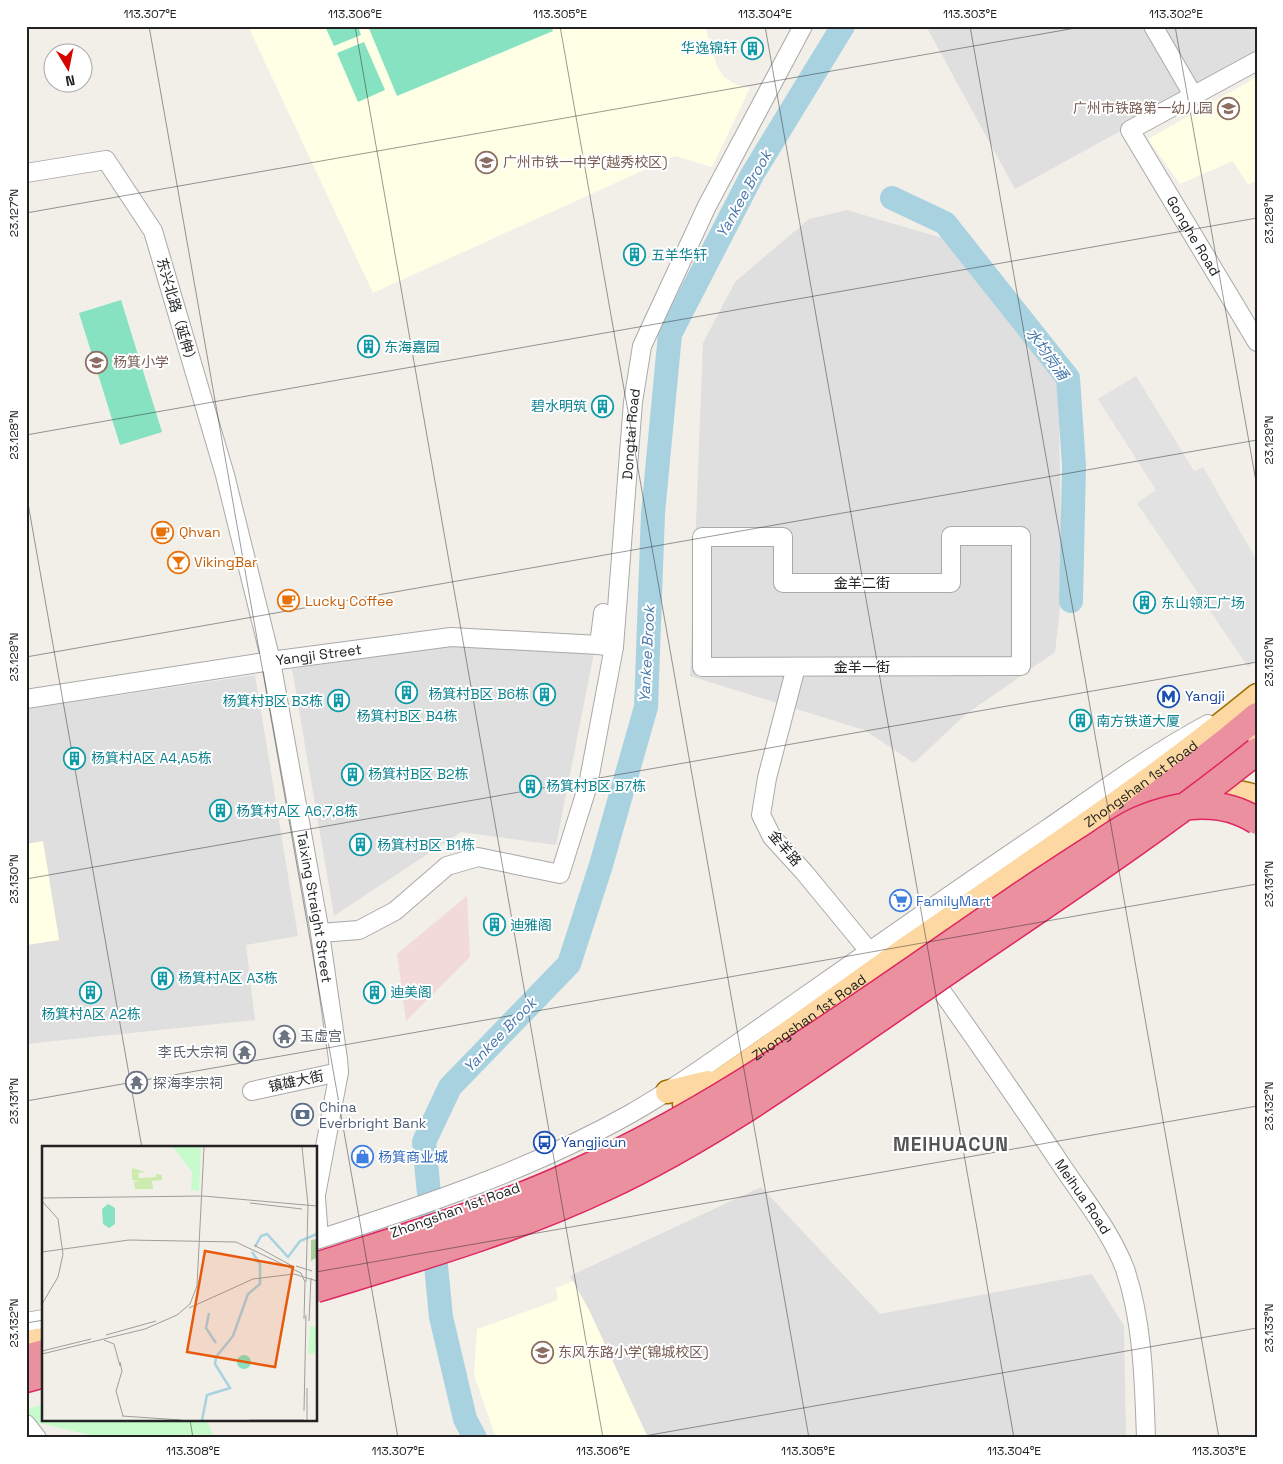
<svg xmlns="http://www.w3.org/2000/svg" width="1283" height="1464" font-family="'Space Grotesk','Noto Sans SC',sans-serif">
<rect width="100%" height="100%" fill="#f2efe9"/>
<path fill="#e0dfdf" d="M926,26H1257V56L1015,189Z
M847,210L942,238L1058,383L1061,522L1064,573L1055,652L965,715L914,763L864,730L690,676L703,343L735,282L809,219Z
M451,644L594,653L556,845L461,832L334,916L292,669Z
M255,675L298,936L246,945L255,1020L26,1044V945L59,940L43,842L26,844V709Z
M761,1187L880,1314L1092,1274L1124,1326L1126,1438H648L590,1312L570,1276Z"/>
<path fill="#f2dad8" d="M467,896L470,957L406,1021L397,954Z"/>
<path fill="#feffe5" d="M248,26H705L717,66L724,77L737,85L750,88L712,167L675,156L373,293Z
M1257,77V180L1248,185L1233,161L1180,184L1148,139Z
M43,841L59,940L26,945V844Z
M573,1281L590,1312L648,1438H496L474,1375L477,1329L558,1300L556,1288Z"/>
<path fill="#c7fbcc" d="M44,1404V1420H207L214,1438H103L26,1420V1409Z"/>
<path fill="#86e2c0" d="M325,26H358L361,35L334,46Z
M368,26H551L553,31L397,96Z
M364,42L385,90L358,102L337,53Z
M121,300L162,432L120,445L79,313Z"/>
<path fill="#e2e2e2" d="M1136,376L1194,471L1203,467L1257,561V659L1248,667L1137,503L1156,490L1098,399Z"/>
<g fill="none" stroke-linecap="round" stroke-linejoin="round">
<path stroke="#a9d2e0" stroke-width="24" d="M892,198L945,223L1068,378L1074,466L1071,601
M475,1438L465,1419L441,1317L424,1142L450,1087L569,964L601,865L646,707L653,513L670,334L752,175L843,26"/>
<defs>
<g id="minor">
<path d="M1153,26L1193,95"/>
<path id="s1" d="M1257,61L1130,130L1257,342"/>
<path id="s2" d="M26,173L106,160L153,231L225,475L271,661L320,933L338,1059L339,1072L316,1195"/>
<path d="M951,536H1021V666L702,667V537H783V583H951Z"/>
<path d="M599,645L603,613"/>
<path d="M796,667L767,778L761,815L772,837L804,872L869,951"/>
<path id="s3" d="M26,699L271,661L451,637L599,645L614,647"/>
<path id="s4" d="M320,933L359,930L395,911L447,866L478,857L560,874L588,785L614,647L633,402L642,346L707,206L803,26"/>
<path id="s5" d="M940,989C981,1047 1022,1106 1062,1166C1084,1199 1111,1232 1125,1269C1143,1322 1144,1383 1146,1438"/>
<path d="M252,1091L339,1072"/>
<path d="M316,1198L319,1239"/>
<path d="M316,1240C423,1206 532,1169 630,1114C681,1085 729,1049 777,1016C867,953 956,890 1047,829C1099,793 1152,754 1208,724"/>
<path d="M26,1322L44,1319"/>
<path d="M26,1424L37,1438"/>
</g>
<g id="major">
<path d="M1198,794C1217,790 1239,790 1257,797"/>
<path d="M1164,805L1189,787L1257,733"/>
<path d="M667,1092L708,1082"/>
<path id="s6" d="M684,1104C765,1052 840,993 919,939C1033,860 1150,783 1257,695"/>
<path d="M26,1342L44,1339"/>
</g>
<path id="highway" d="M1120,824L1228,740L1257,716
M26,1358L44,1353
M26,1379L44,1374"/>
</defs>
<use href="#minor" stroke="#a9a9a9" stroke-width="20"/>
<use href="#major" stroke="#a06f00" stroke-width="25"/>
<use href="#highway" stroke="#df2661" stroke-width="29"/>
<use href="#minor" stroke="#fff" stroke-width="18"/>
<use href="#major" stroke="#fed8a2" stroke-width="22"/>
<use href="#highway" stroke="#ea909e" stroke-width="26"/>
<defs>
<path id="highway-bridge" d="M316,1266C402,1238 490,1212 573,1174C646,1141 716,1101 783,1057C863,1006 939,951 1017,898C1042,881 1068,864 1093,848C1108,838 1123,827 1139,820C1177,804 1220,797 1257,821
M316,1289C414,1259 513,1231 606,1187C722,1133 825,1055 931,983C1041,907 1153,835 1257,751"/>
</defs>
<use href="#highway-bridge" stroke="#df2661" stroke-width="29" stroke-linecap="butt"/>
<use href="#highway-bridge" stroke="#ea909e" stroke-width="26"/>
</g>
<path fill="none" stroke="#222" stroke-width="1" stroke-opacity="0.45" d="M149,26L398,1438M355,26L603,1438M560,26L809,1438M765,26L1014,1438M970,26L1219,1438M1175,26L1257,487M26,213L1087,26M26,435L1257,218M26,492L142,1148M26,657L1257,440M26,879L1257,662M26,1101L1257,884M316,1272L1257,1106M26,1323L44,1320M190,1420L193,1438M633,1438L1257,1328"/>
<defs>
<symbol id="building-ring" viewBox="-11 -11 22 22"><circle r="9.5" fill="#fff" stroke="#0f9aa8" stroke-width="1.5"/><path d="M-4-6H4V6H1V3H-1V6H-4ZM-2.5-4.3h1.7v1.8h-1.7ZM.8-4.3h1.7v1.8H.8ZM-2.5-1h1.7V.8h-1.7ZM.8-1h1.7V.8H.8Z" fill="#0f9aa8"/></symbol>
<symbol id="school-ring" viewBox="-11 -11 22 22"><circle r="9.5" fill="#fff" stroke="#8d6e63" stroke-width="1.5"/><path d="M0-5L7-2L0 1L-7-2ZM-4 1L0 2.5L4 1V4Q0 6-4 4Z" fill="#8d6e63"/></symbol>
<symbol id="cafe-ring" viewBox="-11 -11 22 22"><circle r="9.5" fill="#fff" stroke="#e8710a" stroke-width="1.5"/><path d="M-5.5-4.5H6V0H3Q3 3.5 0 3.5H-2.5Q-5.5 3.5-5.5 0ZM3-3.2v2h1.7v-2ZM-6 4.5H4V6H-6Z" fill="#e8710a"/></symbol>
<symbol id="bar-ring" viewBox="-11 -11 22 22"><circle r="9.5" fill="#fff" stroke="#e8710a" stroke-width="1.5"/><path d="M-6-5H6L.8 .8V4.5H3.5V6h-7V4.5H-.8V.8Z" fill="#e8710a"/></symbol>
<symbol id="metro-ring" viewBox="-11 -11 22 22"><circle r="9.5" fill="#fff" stroke="#1a4fb4" stroke-width="1.5"/><path d="M-5.5 5V-5H-3L0 0L3-5H5.5V5H3V-.5L0 4L-3-.5V5Z" fill="#1a4fb4"/></symbol>
<symbol id="supermarket-ring" viewBox="-11 -11 22 22"><circle r="9.5" fill="#fff" stroke="#3f7fe0" stroke-width="1.5"/><path d="M-6-5.5h2.5l.6 2H6L4.5 2H-2.5L-4.4-4H-6ZM-1.5 3.2a1.3 1.3 0 1 0 .1 0ZM3 3.2a1.3 1.3 0 1 0 .1 0Z" fill="#3f7fe0"/></symbol>
<symbol id="temple-ring" viewBox="-11 -11 22 22"><circle r="9.5" fill="#fff" stroke="#6b7280" stroke-width="1.5"/><path d="M0-6L5-2H3V0L6.5 2.5H4V6H1.5V3h-3V6H-4V2.5H-6.5L-3 0V-2H-5Z" fill="#6b7280"/></symbol>
<symbol id="bank-ring" viewBox="-11 -11 22 22"><circle r="9.5" fill="#fff" stroke="#5c6f8a" stroke-width="1.5"/><path d="M-6-4H6V4H-6ZM0-2.3a2.3 2.3 0 1 0 0 4.6a2.3 2.3 0 1 0 0-4.6Z" fill="#5c6f8a"/></symbol>
<symbol id="bus-ring" viewBox="-11 -11 22 22"><circle r="9.5" fill="#fff" stroke="#1a4fb4" stroke-width="1.5"/><path d="M-5-6H5V4H4V6H2V4H-2V6H-4V4H-5ZM-3.5-4V0h7V-4ZM-3.5 1.2v1.5H-2V1.2ZM2 1.2v1.5H3.5V1.2Z" fill="#1a4fb4"/></symbol>
<symbol id="shop-ring" viewBox="-11 -11 22 22"><circle r="9.5" fill="#fff" stroke="#3f7fe0" stroke-width="1.5"/><path d="M-5-2.5h2.3a2.7 3.5 0 0 1 5.4 0H5L5.5 6h-11ZM-1.5-2.5h3a1.5 2.3 0 0 0-3 0Z" fill="#3f7fe0"/></symbol>
</defs>
<g fill-rule="evenodd">
<use href="#building-ring" x="740" y="36" width="25" height="25"/>
<use href="#school-ring" x="1216" y="96" width="25" height="25"/>
<use href="#school-ring" x="474" y="150" width="25" height="25"/>
<use href="#building-ring" x="622" y="242" width="25" height="25"/>
<use href="#building-ring" x="356" y="334" width="25" height="25"/>
<use href="#school-ring" x="84" y="350" width="25" height="25"/>
<use href="#building-ring" x="590" y="394" width="25" height="25"/>
<use href="#cafe-ring" x="150" y="520" width="25" height="25"/>
<use href="#bar-ring" x="166" y="550" width="25" height="25"/>
<use href="#cafe-ring" x="276" y="588" width="25" height="25"/>
<use href="#building-ring" x="1132" y="590" width="25" height="25"/>
<use href="#building-ring" x="394" y="680" width="25" height="25"/>
<use href="#building-ring" x="532" y="682" width="25" height="25"/>
<use href="#metro-ring" x="1156" y="684" width="25" height="25"/>
<use href="#building-ring" x="326" y="688" width="25" height="25"/>
<use href="#building-ring" x="1068" y="708" width="25" height="25"/>
<use href="#building-ring" x="62" y="746" width="25" height="25"/>
<use href="#building-ring" x="340" y="762" width="25" height="25"/>
<use href="#building-ring" x="518" y="774" width="25" height="25"/>
<use href="#building-ring" x="208" y="798" width="25" height="25"/>
<use href="#building-ring" x="348" y="832" width="25" height="25"/>
<use href="#supermarket-ring" x="888" y="888" width="25" height="25"/>
<use href="#building-ring" x="482" y="912" width="25" height="25"/>
<use href="#building-ring" x="150" y="966" width="25" height="25"/>
<use href="#building-ring" x="78" y="980" width="25" height="25"/>
<use href="#building-ring" x="362" y="980" width="25" height="25"/>
<use href="#temple-ring" x="272" y="1024" width="25" height="25"/>
<use href="#temple-ring" x="232" y="1040" width="25" height="25"/>
<use href="#temple-ring" x="124" y="1070" width="25" height="25"/>
<use href="#bank-ring" x="290" y="1102" width="25" height="25"/>
<use href="#bus-ring" x="532" y="1130" width="25" height="25"/>
<use href="#shop-ring" x="350" y="1144" width="25" height="25"/>
<use href="#school-ring" x="530" y="1340" width="25" height="25"/>
</g>
<g text-anchor="middle" stroke-width="4" stroke-linejoin="round" paint-order="stroke">
<g font-size="14" fill="#0d838f" stroke="#fff" text-anchor="start">
<text x="737" y="53" text-anchor="end">华逸锦轩</text>
<text x="651" y="260">五羊华轩</text>
<text x="384" y="352">东海嘉园</text>
<text x="587" y="411" text-anchor="end">碧水明筑</text>
<text x="1161" y="608">东山领汇广场</text>
<text x="529" y="699" text-anchor="end">杨箕村B区 B6栋</text>
<text x="323" y="706" text-anchor="end">杨箕村B区 B3栋</text>
<text x="407" y="721" text-anchor="middle">杨箕村B区 B4栋</text>
<text x="1096" y="726">南方铁道大厦</text>
<text x="91" y="763">杨箕村A区 A4,A5栋</text>
<text x="368" y="779">杨箕村B区 B2栋</text>
<text x="546" y="791">杨箕村B区 B7栋</text>
<text x="236" y="816">杨箕村A区 A6,7,8栋</text>
<text x="377" y="850">杨箕村B区 B1栋</text>
<text x="510" y="930">迪雅阁</text>
<text x="178" y="983">杨箕村A区 A3栋</text>
<text x="390" y="997">迪美阁</text>
<text x="91" y="1019" text-anchor="middle">杨箕村A区 A2栋</text>
</g>
<g font-size="14" fill="#785e54" stroke="#fff" text-anchor="start">
<text x="1213" y="113" text-anchor="end">广州市铁路第一幼儿园</text>
<text x="503" y="167">广州市铁一中学(越秀校区)</text>
<text x="113" y="367">杨箕小学</text>
<text x="558" y="1357">东风东路小学(锦城校区)</text>
</g>
<g font-size="14" fill="#222" stroke="#fff">
<text dy="5" stroke="none"><textPath href="#s1" startOffset="268">Gonghe Road</textPath></text>
<text transform="translate(177 312) rotate(74)" y="5">东兴北路（延伸）</text>
<text dy="5" stroke="none"><textPath href="#s4" startOffset="712">Dongtai Road</textPath></text>
<text x="862" y="588">金羊二街</text>
<text dy="5" stroke="none"><textPath href="#s3" startOffset="296">Yangji Street</textPath></text>
<text x="862" y="672">金羊一街</text>
<text dy="5" stroke="none"><textPath href="#s6" startOffset="558">Zhongshan 1st Road</textPath></text>
<text transform="translate(785 848) rotate(50)" y="5">金羊路</text>
<text dy="5" stroke="none"><textPath href="#s2" startOffset="862">Taixing Straight Street</textPath></text>
<text dy="5" stroke="none"><textPath href="#s6" startOffset="152">Zhongshan 1st Road</textPath></text>
<text transform="translate(296 1081) rotate(-12)" y="5">镇雄大街</text>
<text dy="5" stroke="none"><textPath href="#s5" startOffset="252">Meihua Road</textPath></text>
<text transform="translate(455 1210) rotate(-20)" y="5">Zhongshan 1st Road</text>
</g>
<g font-size="14" fill="#c56008" stroke="#fff" text-anchor="start">
<text x="179" y="537">Qhvan</text>
<text x="194" y="567">VikingBar</text>
<text x="305" y="606">Lucky Coffee</text>
</g>
<g font-size="14" fill="#164399" stroke="#fff" text-anchor="start">
<text x="1185" y="701">Yangji</text>
<text x="561" y="1147">Yangjicun</text>
</g>
<g font-size="14" fill="#366cbe" stroke="#fff" text-anchor="start">
<text x="916" y="906">FamilyMart</text>
<text x="378" y="1162">杨箕商业城</text>
</g>
<g font-size="14" fill="#5b616d" stroke="#fff" text-anchor="start">
<text x="300" y="1041">玉虛宫</text>
<text x="228" y="1057" text-anchor="end">李氏大宗祠</text>
<text x="153" y="1088">探海李宗祠</text>
</g>
<g font-size="14" fill="#4e5e75" stroke="#fff" text-anchor="start">
<text x="319" y="1112">China<tspan x="319" dy="16">Everbright Bank</tspan></text>
</g>
<g font-size="15" font-style="italic" fill="#4878ad" stroke="#fff">
<text transform="translate(744 194) rotate(-61)" y="5">Yankee Brook</text>
<text transform="translate(1047 354) rotate(54)" y="5">水均岗涌</text>
<text transform="translate(647 654) rotate(-87)" y="5">Yankee Brook</text>
<text transform="translate(500 1035) rotate(-46)" y="5">Yankee Brook</text>
</g>
<g font-size="19" font-weight="bold" letter-spacing="1" fill="#555" stroke="#fff">
<text x="951" y="1151">MEIHUACUN</text>
</g>
</g>
<g transform="translate(42 1146)">
<rect width="275" height="275" fill="#f2efe9"/>
<path d="M90,22L103,26L96,27L97,32L114,31V28L104,26L120,29V34L110,35L111,43H93L92,36L97,35L90,34Z" fill="#cbecae"/>
<path d="M275,93V111L269,115V94Z" fill="#abd29d"/>
<path d="M131,1H159L157,45L149,44L150,26ZM268,180L274,181L273,207L266,208Z" fill="#c7fbcc"/>
<path d="M66,58L73,62V78L67,82L61,78L60,63ZM195 216a7 7 0 1 1 14 0a7 7 0 1 1-14 0Z" fill="#86e2c0"/>
<path fill="none" stroke="#a9d2e0" stroke-width="2.5" d="M213,101L219,90L225,88L246,111L258,95L275,88M167,167L164,182L174,197M160,274L165,249L188,242L173,218L174,211L191,190L206,148L218,138V118L210,106"/>
<path fill="none" stroke="#9f9d99" stroke-width="1" d="M260,1L266,59L264,136M0,52L161,50L275,60M0,55L16,73L21,108L16,131L0,158M208,57L260,63M212,99L252,121M0,106L87,94L194,96L259,127L263,136L262,173M254,120L270,125M147,162L211,133L252,128L275,135M267,175L269,132M64,189L114,175M62,194L72,198L78,220M0,205L49,193M0,208L103,183L135,169L148,158L155,140L162,1M78,216L80,225L74,245L81,270M262,265L264,169M80,270L139,274M207,274H262M265,274V242"/>
<path fill="#e8590c" fill-opacity="0.15" stroke="#e8590c" stroke-width="2.5" d="M163,105L251,121L233,221L145,206Z"/>
<rect width="275" height="275" fill="none" stroke="#222" stroke-width="2.5"/>
</g>
<rect width="1283" height="1464" fill="none" stroke="#ffffff" stroke-width="55"/>
<g transform="translate(68 68) rotate(170)"><circle r="24" fill="#ffffff" stroke="#a7a7a7"/>
<path d="M0-4L9 19L0 12L-9 19Z" fill="#d40500"/>
<text y="-8" font-size="14" font-weight="bold" text-anchor="middle" fill="#222222">N</text>
</g>
<rect x="28" y="28" width="1228" height="1408" fill="none" stroke="#222" stroke-width="2"/>
<g font-size="12" text-anchor="middle" fill="#222">
<text x="150" y="18">113.307°E</text>
<text x="355" y="18">113.306°E</text>
<text x="560" y="18">113.305°E</text>
<text x="765" y="18">113.304°E</text>
<text x="970" y="18">113.303°E</text>
<text x="1176" y="18">113.302°E</text>
<text transform="translate(14 213) rotate(-90)" y="4">23.127°N</text>
<text transform="translate(1269 219) rotate(-90)" y="4">23.128°N</text>
<text transform="translate(14 435) rotate(-90)" y="4">23.128°N</text>
<text transform="translate(1269 440) rotate(-90)" y="4">23.129°N</text>
<text transform="translate(14 657) rotate(-90)" y="4">23.129°N</text>
<text transform="translate(1269 662) rotate(-90)" y="4">23.130°N</text>
<text transform="translate(14 879) rotate(-90)" y="4">23.130°N</text>
<text transform="translate(1269 884) rotate(-90)" y="4">23.131°N</text>
<text transform="translate(14 1101) rotate(-90)" y="4">23.131°N</text>
<text transform="translate(1269 1106) rotate(-90)" y="4">23.132°N</text>
<text transform="translate(14 1323) rotate(-90)" y="4">23.132°N</text>
<text transform="translate(1269 1328) rotate(-90)" y="4">23.133°N</text>
<text x="193" y="1455">113.308°E</text>
<text x="398" y="1455">113.307°E</text>
<text x="603" y="1455">113.306°E</text>
<text x="808" y="1455">113.305°E</text>
<text x="1014" y="1455">113.304°E</text>
<text x="1219" y="1455">113.303°E</text>
</g>
</svg>
